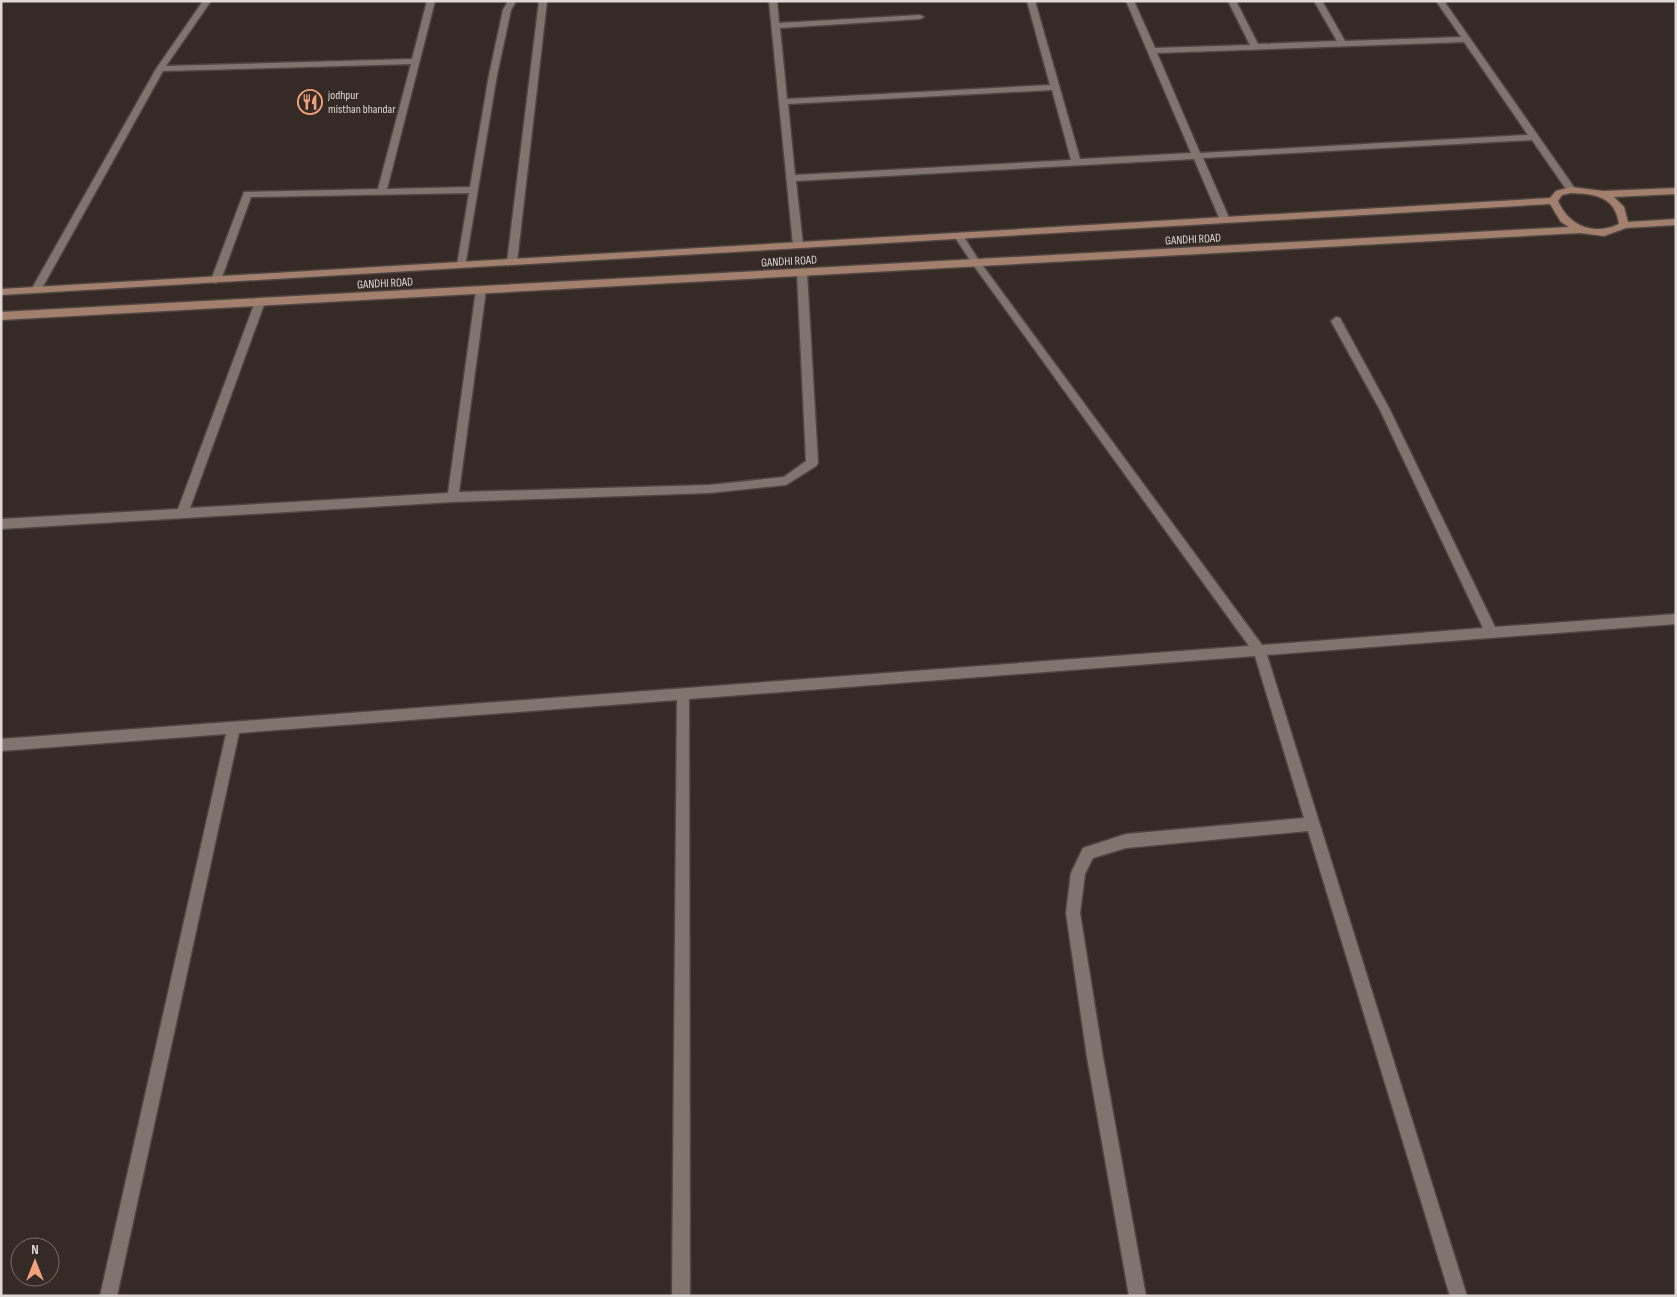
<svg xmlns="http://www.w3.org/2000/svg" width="1677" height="1297" font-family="'Sofia Sans Condensed',sans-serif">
<rect width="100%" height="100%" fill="#352a25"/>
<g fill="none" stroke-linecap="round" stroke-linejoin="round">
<defs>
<path id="minor" d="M203,1H211L166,66L412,59L427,1H435L387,189L470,187L489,75L503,10L508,1H516L511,10L497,75L465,267H459L457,265L469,193L251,197L221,280L216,283L213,282L211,280L244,192L378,189L411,64L163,71L41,290L40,292H32L31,290L156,69Z
M539,1H547L517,262L512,265L507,262Z
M769,1H777L779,23L920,15L924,17L920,19L780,28L787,99L1050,85L1027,1H1035L1080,159L1191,153L1126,1H1134L1155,48L1250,45L1228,1H1236L1258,44L1337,41L1314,1H1322L1345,41L1461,37L1436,1H1444L1576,190L1574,192H1568L1532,140L1203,158L1230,220L1225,223L1220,220L1194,159L796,181L803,245L798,248L793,245ZM1464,42L1528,135L1200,153L1157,53ZM1052,90L1071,160L795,175L788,104Z
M959,233L962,234L980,262L1262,645L1483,628L1380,410L1331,321L1336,317L1340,318L1390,410L1495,627L1676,614V624L1267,655L1467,1296H1450L1308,831L1126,848L1093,858L1085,874L1080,913L1103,1057L1146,1296H1129L1087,1057L1066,913L1071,873L1083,848L1126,834L1304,818L1255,656L689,699L690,1296H672L677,700L239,733L117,1296H100L226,734L1,751V739L1249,646L974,266L954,236Z
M802,270L807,273L818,463L816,466L786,485L709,493L453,502L1,529V519L178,509L255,302L260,298L265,302L190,508L448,493L476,290L481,287L486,290L459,492L709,485L784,477L806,461L797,273Z"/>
<path id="secondary" d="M1571,187L1603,191L1676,188V194L1614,197L1624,207L1628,222L1676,219V225L1626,228L1604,236L1580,233L1,320V312L1569,227L1561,222L1550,204L1,295V289L1550,198L1556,191ZM1571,193C1595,194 1615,196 1619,224C1594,236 1569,226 1558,201L1562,195Z"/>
</defs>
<use href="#minor" stroke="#4f4641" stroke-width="3"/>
<use href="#secondary" stroke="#4f4641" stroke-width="3"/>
<use href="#minor" fill="#81746e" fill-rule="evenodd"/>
<use href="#secondary" fill="#a37f6e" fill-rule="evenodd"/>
</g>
<defs>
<symbol id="restaurant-ring" viewBox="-11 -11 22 22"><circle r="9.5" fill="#352a25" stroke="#f1a17c" stroke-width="1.5"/><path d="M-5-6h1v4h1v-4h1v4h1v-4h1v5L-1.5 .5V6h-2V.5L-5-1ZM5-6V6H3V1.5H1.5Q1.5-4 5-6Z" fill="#f1a17c"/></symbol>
</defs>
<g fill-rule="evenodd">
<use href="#restaurant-ring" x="296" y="88" width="28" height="28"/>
</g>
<g text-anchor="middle" stroke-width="4" stroke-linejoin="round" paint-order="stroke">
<g font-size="12" fill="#dfd8d4" stroke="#352a25" text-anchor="start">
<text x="328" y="99">jodhpur<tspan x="328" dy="14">misthan bhandar</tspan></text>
</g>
<g font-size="12" fill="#dfd8d4" stroke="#352a25">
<text transform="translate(1193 239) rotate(-3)" y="4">GANDHI ROAD</text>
<text transform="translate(789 261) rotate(-3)" y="4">GANDHI ROAD</text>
<text transform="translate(385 283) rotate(-3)" y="4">GANDHI ROAD</text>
</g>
</g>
<rect width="1677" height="1297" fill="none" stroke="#dfd8d4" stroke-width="5"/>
<g transform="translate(35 1262)"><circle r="24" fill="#352a25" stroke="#79706b"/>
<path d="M0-4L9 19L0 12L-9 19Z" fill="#f1a17c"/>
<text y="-8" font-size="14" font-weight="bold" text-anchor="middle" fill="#dfd8d4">N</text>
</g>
</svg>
